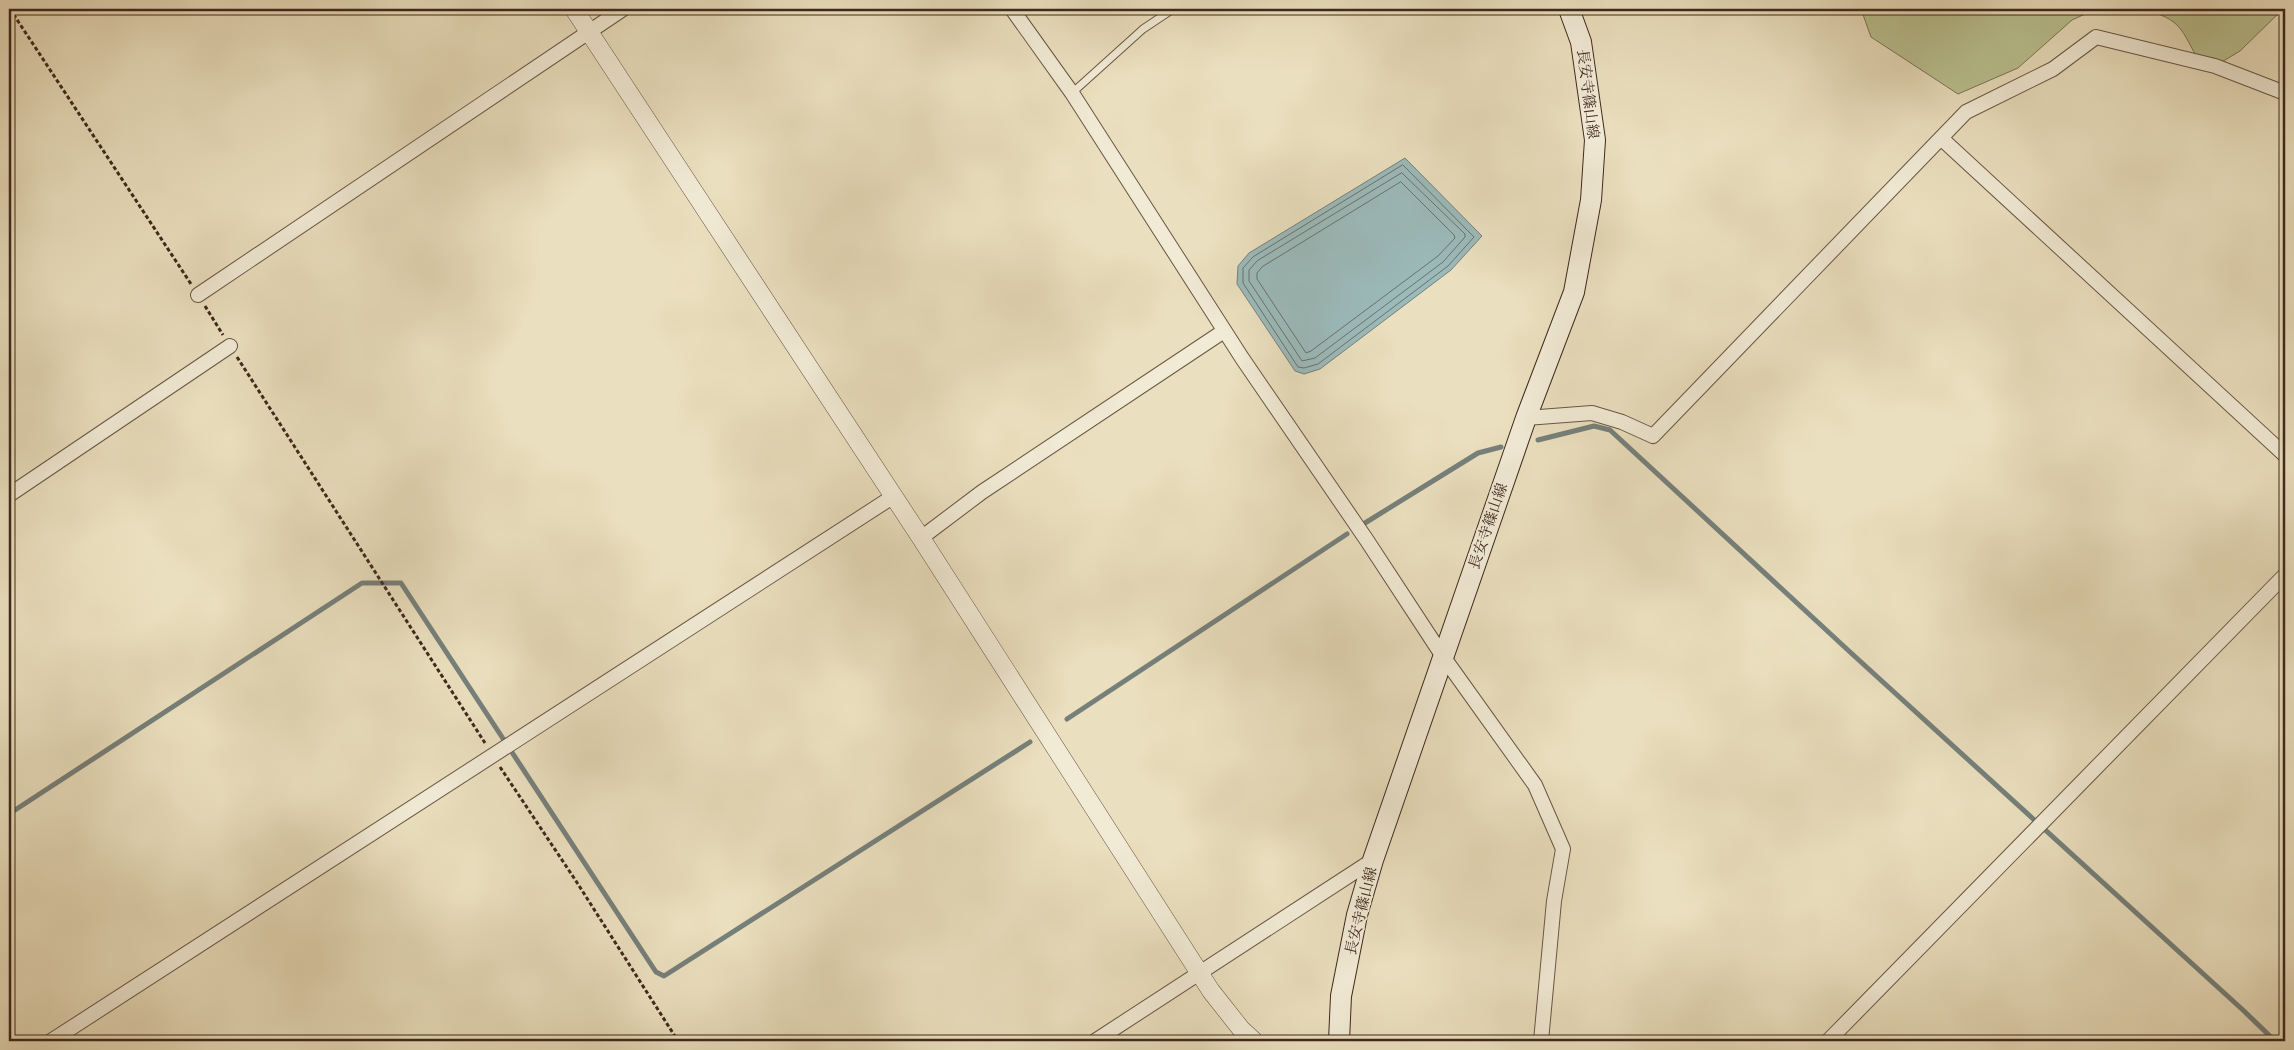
<svg xmlns="http://www.w3.org/2000/svg" width="2294" height="1050" font-family="'IM FELL Double Pica','Noto Serif JP',serif">
<rect width="100%" height="100%" fill="#eadfbe"/>
<filter id="stains"><feTurbulence type="fractalNoise" baseFrequency=".004" numOctaves="4"/><feColorMatrix values="0 0 0 0 .2 0 0 0 0 .09 0 0 0 0 .02 0 0 0 .5 -.17"/></filter>
<radialGradient id="worn" r=".72"><stop offset=".6" stop-color="#630" stop-opacity="0"/><stop offset="1" stop-color="#630" stop-opacity=".3"/></radialGradient>
<path fill="#bac190" stroke="#7c7456" d="M1861,9H2096L2072,20L2018,68L1958,94L1871,37Z
M2142,9H2283L2240,51L2215,66L2200,63C2180,28 2183,20 2142,9Z"/>
<path fill="#9bbaba" stroke="#76807b" d="M1405,158L1482,236L1451,270L1320,369L1304,374L1295,371L1237,284L1238,266L1249,253Z"/>
<g fill="none" stroke-linecap="round" stroke-linejoin="round">
<path stroke="#6c716c" stroke-width="1" d="M1403,165L1474,237L1448,266L1318,364L1304,368L1298,367L1243,283V268L1253,257Z
M1402,173L1465,234V237L1443,262L1315,358L1302,361L1249,281V270L1257,261Z
M1401,182L1454,235L1455,238L1438,256L1311,351L1306,353L1257,279V273L1262,267Z"/>
<path stroke="#76807b" stroke-width="5" d="M1538,440L1594,426L1610,430L1850,652L2244,1011L2275,1041
M1365,523L1478,453L1501,447
M1067,719L1347,534
M9,814L362,583H401L656,972L664,976L1030,742"/>
<defs>
<path id="service" d="M1072,93L1143,29L1173,9"/>
<path id="minor" d="M1012,9L1072,93L1242,358L1366,539L1442,655L1535,785L1563,849L1554,901L1541,1041
M1942,139L2285,455
M198,295L623,9
M1526,418L1592,413L1622,422L1653,436L1966,112L2053,69L2096,37L2215,66L2285,93
M9,495L230,346
M921,538L982,492L1224,331
M51,1041L894,496
M1095,1041L1373,860
M1828,1041L2285,575"/>
<path id="tertiary" d="M574,9L921,538L1211,991L1241,1029L1254,1041"/>
<path id="secondary" d="M1339,1041L1341,996L1357,915L1373,860L1526,418L1574,292L1591,200L1595,140L1581,42L1569,9"/>
</defs>
<use href="#service" stroke="#695645" stroke-width="9"/>
<use href="#minor" stroke="#695645" stroke-width="16"/>
<use href="#tertiary" stroke="#695645" stroke-width="19"/>
<use href="#secondary" stroke="#3e281d" stroke-width="22"/>
<path stroke="#3e281d" stroke-width="3" stroke-dasharray="4 2.5" stroke-linecap="butt" d="M10,9L191,284
M205,306L223,335
M237,357L485,743
M500,767L576,881L678,1041"/>
<use href="#service" stroke="#f1ead5" stroke-width="7"/>
<use href="#minor" stroke="#f1ead5" stroke-width="14"/>
<use href="#tertiary" stroke="#f1ead5" stroke-width="18"/>
<use href="#secondary" stroke="#f1ead5" stroke-width="20"/>
</g>
<g text-anchor="middle" stroke-width="4" stroke-linejoin="round" paint-order="stroke">
<g font-size="15" fill="#3e281d" stroke="#f1ead5">
<text transform="translate(1588 94) rotate(83)" y="5">長安寺篠山線</text>
<text transform="translate(1488 526) rotate(-71)" y="5">長安寺篠山線</text>
<text transform="translate(1361 911) rotate(-76)" y="5">長安寺篠山線</text>
</g>
</g>
<rect width="2294" height="1050" fill="none" stroke="#eadfbe" stroke-width="30"/>
<rect x="10" y="10" width="2274" height="1030" fill="none" stroke="#3e281d" stroke-width="2.5"/>
<rect x="15" y="15" width="2264" height="1020" fill="none" stroke="#3e281d"/>
<rect width="100%" height="100%" filter="url(#stains)"/>
<rect width="100%" height="100%" fill="url(#worn)"/>
</svg>
